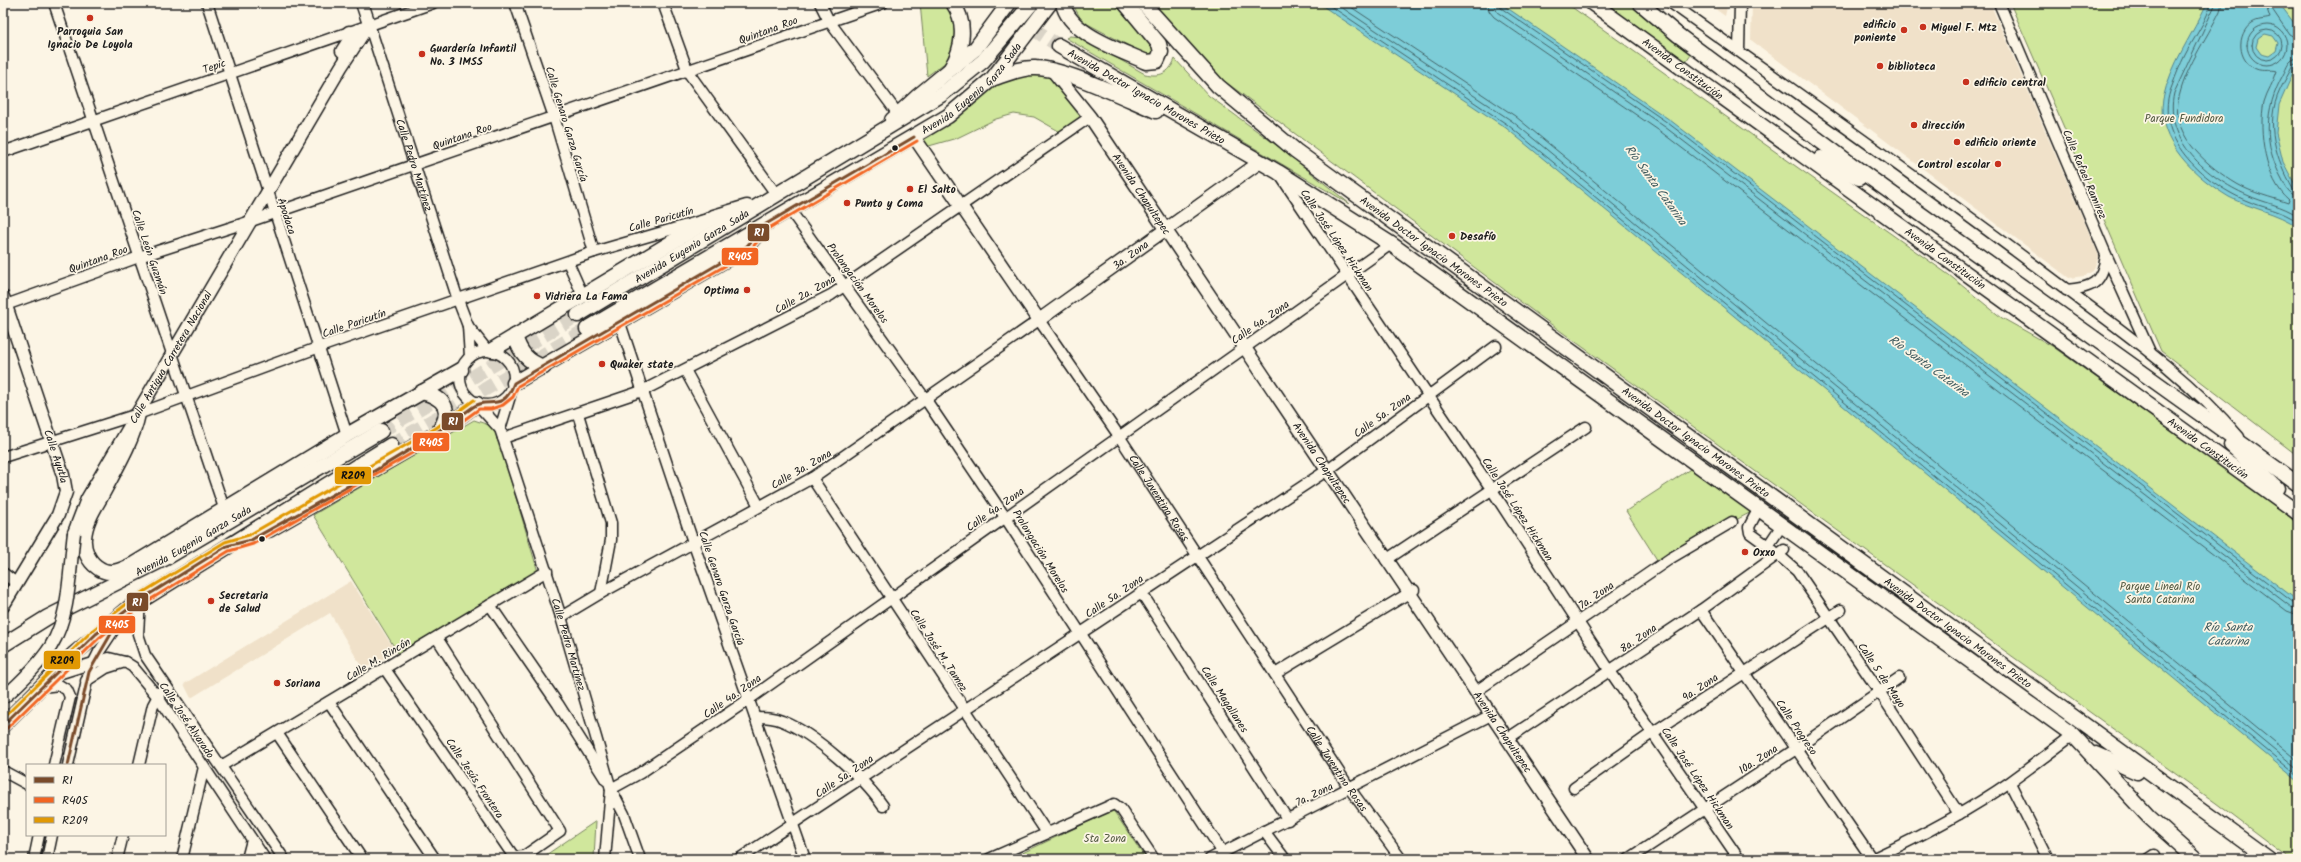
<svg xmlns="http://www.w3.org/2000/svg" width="2301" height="862" font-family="Kalam,sans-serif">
<rect width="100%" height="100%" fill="#fcf5e5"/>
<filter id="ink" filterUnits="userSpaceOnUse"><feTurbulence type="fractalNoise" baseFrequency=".025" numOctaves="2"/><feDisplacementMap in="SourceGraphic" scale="8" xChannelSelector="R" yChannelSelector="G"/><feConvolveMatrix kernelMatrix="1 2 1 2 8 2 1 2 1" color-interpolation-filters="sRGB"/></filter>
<g filter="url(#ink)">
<path fill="#f0e1c9" d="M1707,3H1728L1725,16Z
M1752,3H1990L2099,256L2093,271L2084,276L2069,278L1751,40Z
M351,581L396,652L363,669L330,613L191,698L184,684Z"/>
<path fill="#d0e79c" stroke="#76825c" d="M920,3H946L952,11L958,30L950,59L927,76Z
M1072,3H1114L1155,49V54L1150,57L1082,21Z
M1154,3H1566L1949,275L2002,318L2052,346L2250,487L2290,517L2298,526V859H2290L2216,803L1541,317L1223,80L1201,59Z
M1599,3H1630L1693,52L1684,65Z
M2010,3H2298V456L2161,351Z
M1070,36L1080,37L1145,74C1160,77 1169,74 1175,59L1209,96L1279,147L1350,204L1066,38Z
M1043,69L1090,117L1064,134L1034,117L1014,114L996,119L957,138L922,148L914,137L986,86Z
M474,420L495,427L538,572L398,653L313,515Z
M1698,464L1759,508L1732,522L1661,566L1626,511Z
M1113,810L1146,859H1015L1014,857Z
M596,821L594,859H540Z"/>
<path fill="#7dcdd8" stroke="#56868d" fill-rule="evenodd" d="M1318,3H1500L1670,120L2298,601V781L1506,128Z
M2207,3H2279L2294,23L2298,35V62L2279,105L2276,133L2283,162L2298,190V227C2277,212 2251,209 2229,197C2197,178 2155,141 2163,99C2170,65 2193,34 2207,3ZM2265,34L2273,36L2278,43L2276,51L2269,56L2261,54L2256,47L2258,39Z"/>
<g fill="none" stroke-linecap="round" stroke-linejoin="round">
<path stroke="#436367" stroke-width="1" d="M1326,3L1508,125L2298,776
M1335,3L1512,121L2298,769
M1345,3L1515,116L2298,761
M1488,3L1489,11L1494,17L1661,132L2287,611L2298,615
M1494,3L1497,12L1665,127L2291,607L2298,609
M1499,3L1501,8L1668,123L2294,603H2298
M2211,3C2209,17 2192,41 2185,55C2180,65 2176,75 2172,86C2151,136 2203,182 2245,200C2263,208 2282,210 2298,222
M2216,3L2174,93C2163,140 2208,178 2247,195C2264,203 2282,205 2298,216
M2222,3L2220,11C2206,40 2184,69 2178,102C2172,137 2210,168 2237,184C2252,193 2271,197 2288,203L2289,200C2265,180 2258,131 2264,102C2267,91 2274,82 2277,71C2272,69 2263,72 2256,69C2237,61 2236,34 2252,23C2258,19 2264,20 2270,18L2265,3
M2271,3L2272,9L2289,34L2298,39
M2247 45a20 20 0 1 1 40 0a20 20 0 1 1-40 0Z
M2252 45a15 15 0 1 1 30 0a15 15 0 1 1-30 0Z
M2298,58C2288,59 2287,68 2283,75C2264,109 2263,145 2282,179C2286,187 2289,195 2298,196
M2298,63L2293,65C2289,74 2284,81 2280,90C2264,123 2276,159 2293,189L2298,191"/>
<path stroke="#dad4c7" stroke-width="14" stroke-dasharray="14 7" stroke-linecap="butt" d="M997,5L1059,46
M381,431L578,315
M391,445L587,329"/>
<defs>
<g id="minor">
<path d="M54,3L224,508"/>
<path d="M207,3L347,435"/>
<path d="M515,3L554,117L594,252"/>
<path d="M663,3L688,72L776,194"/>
<path d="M820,3L829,21L898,114"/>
<path d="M1671,3C1798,94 1926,183 2050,277C2116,327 2186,374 2239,437"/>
<path d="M1999,3L2104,250L2150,352"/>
<path id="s1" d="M369,24L458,300L468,326L487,350"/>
<path d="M1739,51L1740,3"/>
<path d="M3,152L433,3"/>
<path d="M1280,175L1492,490L1610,671L1739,859"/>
<path d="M790,210L926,400L1005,517L1223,853"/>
<path d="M568,262L583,296"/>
<path d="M2066,290C2093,288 2102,283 2106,256"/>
<path d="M3,306L139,257L251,221L883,3"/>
<path d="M620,323L693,542L805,859"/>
<path d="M468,326L470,357"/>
<circle cx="487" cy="378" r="27"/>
<path d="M685,370L759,506"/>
<path id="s2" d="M477,404L500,429L503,438L561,617L611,789L624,814L640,859"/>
<path d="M578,414L611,523V540L601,593"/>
<path d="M500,429L511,393"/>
<path d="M503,438L642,391L831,295L1090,117"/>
<path d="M3,457L138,414L317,348L594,252L704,220"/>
<path d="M812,478L1047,833"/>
<path d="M1759,508L1749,527L1750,533L1768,546L1782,525"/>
<path d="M1768,546L1797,571L1879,691L1959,814"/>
<path d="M1386,560L1586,427"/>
<path d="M3,573L16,583"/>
<path d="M1141,592L1288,820"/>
<path d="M140,600L138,634L145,655L284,859"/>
<path d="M490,605L558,704L606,780"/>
<path d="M1701,610L1872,859"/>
<path id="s3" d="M561,617L601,593L812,478L1039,320L1119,436L1350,789L1401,859"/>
<path d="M385,669L514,857L524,856L560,831L437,638"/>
<path d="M1275,674L1414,590"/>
<path d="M55,675L109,658L125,662L133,667L157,696L265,859"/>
<path d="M86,681L106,668L125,662"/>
<path d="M42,687L59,685L67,690L70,697L54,765"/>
<path d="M1475,692L1671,558L1732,522"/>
<path d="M329,702L435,859"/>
<path d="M755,717C764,717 773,717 782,721C814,733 864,778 883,806"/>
<path d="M277,733L362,859"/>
<path d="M1507,739L1701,610L1784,550"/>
<path d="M68,765L89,672L99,652L121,619"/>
<path d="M139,765L153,705L160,692"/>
<path d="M221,766L547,571"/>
<path d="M3,771L27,784"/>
<path d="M2010,783L2048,859"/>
<path d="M1574,788L1652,733L1841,610"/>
<path d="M611,789L640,773L748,700L1391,244"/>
<path d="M1264,831L1285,859"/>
<path d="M34,859L39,835"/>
<path d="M47,859L52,835"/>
<path d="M117,859L123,835"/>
<path d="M182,859L204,767"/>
<path d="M247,859L252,840"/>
<path d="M605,859L611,789"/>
<path d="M739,859L1332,467L1496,346"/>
<path d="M989,859L1114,804L1121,809L1154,859"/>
<path d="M1210,859L1491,715"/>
<path d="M1629,859L1796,749L1899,678"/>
<path d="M1872,859C1919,837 1967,812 2010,782C2031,767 2052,751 2073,735"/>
<path d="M2149,859L2155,855"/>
</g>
<g id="major">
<path d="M342,51L351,37L349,32"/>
<path id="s4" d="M1052,70L1090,117L1588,859"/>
<path id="s5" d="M914,137L1039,320L1260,162"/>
<path id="s6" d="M3,297L51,440L63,475L66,492L58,515L3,606"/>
<path id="s7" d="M74,533L87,499L341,67L369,24L362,3"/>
</g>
<g id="highway">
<path d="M1063,3C1068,34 1121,50 1146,62L1157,61L1161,52L1159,44L1125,3"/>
<path id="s8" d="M1143,3L1218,86L1296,151L2269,859"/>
<path id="s9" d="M1592,3L2298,513"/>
<path d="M1640,3L1678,35L1855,167L2298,484"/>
<path id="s10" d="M1059,46L1278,172L1391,244L2073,735L2149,817L2196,859"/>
<path d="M951,68C963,49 967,23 953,3"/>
<path d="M994,78C1007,74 1022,67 1036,68C1064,68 1127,99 1156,111"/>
<path d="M892,120L918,96L975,49L1009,3"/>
<path d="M1821,158L1859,178"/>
<path id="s11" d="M578,315L941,95L983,61L1032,3"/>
<path id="s12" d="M587,329L948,116L993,78L1050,3"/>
<path d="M515,336C520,353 528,362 544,367"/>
<path d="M492,350L714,217L747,207"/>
<path d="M514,383L727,259L747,246L758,233"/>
<path d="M422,392C445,398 453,410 439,431"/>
<path d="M138,414C132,443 114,471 100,498C93,510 85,523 84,538C83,548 88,561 97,567C109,577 122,570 134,564L347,435L461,370"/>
<path d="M2231,445L2277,488"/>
<path d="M269,530L439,432L477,404"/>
<path id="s13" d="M3,645L48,617L166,558L381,431"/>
<path d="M3,725L74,654L129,608L391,445"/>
<path d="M2096,754L2137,772"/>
</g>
</defs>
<use href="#minor" stroke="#1c1c1c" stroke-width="13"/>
<use href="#major" stroke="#1c1c1c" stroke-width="15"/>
<use href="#highway" stroke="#1c1c1c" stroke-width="17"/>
<use href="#minor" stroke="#fcf5e5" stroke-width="10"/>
<use href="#major" stroke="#fcf5e5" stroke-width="12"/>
<use href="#highway" stroke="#fcf5e5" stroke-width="14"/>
<defs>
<path id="major-bridge" d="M3,698C20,683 38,666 51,646C71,613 69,570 74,533"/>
</defs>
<use href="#major-bridge" stroke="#1c1c1c" stroke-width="15" stroke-linecap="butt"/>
<use href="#major-bridge" stroke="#fcf5e5" stroke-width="12"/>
<defs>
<path id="bus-1" d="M3,725L96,634L140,600L227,546L251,540C326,498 404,458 473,407C487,396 503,414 514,383L727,259L747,246L766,224L914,137
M68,765L89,672L111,634"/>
<path id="bus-2" d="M6,729L99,638L143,604L229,551L253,544L442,436L479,409H491L503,405L513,397L518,386L730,263L750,250L769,228L917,141"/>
<path id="bus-3" d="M3,718L93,630L137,596L225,542L249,535L436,428L474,400"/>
</defs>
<use href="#bus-1" stroke="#fcf5e5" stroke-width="6"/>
<use href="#bus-2" stroke="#fcf5e5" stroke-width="6"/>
<use href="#bus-3" stroke="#fcf5e5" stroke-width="6"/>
<use href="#bus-1" stroke="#7a4b2a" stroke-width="3"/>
<use href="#bus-2" stroke="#f26522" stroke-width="3"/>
<use href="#bus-3" stroke="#e19803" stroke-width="3"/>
</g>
</g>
<g fill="#c8321e" stroke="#fcf5e5" stroke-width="1.5">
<circle cx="90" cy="18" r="4"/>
<circle cx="1923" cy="27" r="4"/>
<circle cx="1904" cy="30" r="4"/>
<circle cx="422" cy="54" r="4"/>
<circle cx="1880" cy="66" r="4"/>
<circle cx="1966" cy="82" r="4"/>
<circle cx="1914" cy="125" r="4"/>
<circle cx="1957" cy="142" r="4"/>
<circle cx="1998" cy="164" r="4"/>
<circle cx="910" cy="189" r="4"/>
<circle cx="847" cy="203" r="4"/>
<circle cx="1452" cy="236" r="4"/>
<circle cx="747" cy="290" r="4"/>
<circle cx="537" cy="296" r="4"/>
<circle cx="602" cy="364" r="4"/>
<circle cx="1745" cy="552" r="4"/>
<circle cx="211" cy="601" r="4"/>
<circle cx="277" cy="683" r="4"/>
</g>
<g fill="#1c1c1c" stroke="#fcf5e5" stroke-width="1.5">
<circle cx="895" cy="148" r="3.5"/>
<circle cx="262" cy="539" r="3.5"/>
</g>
<g text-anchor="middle" stroke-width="3.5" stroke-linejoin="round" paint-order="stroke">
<g font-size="11" font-weight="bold" fill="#1c1c1c" stroke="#fcf5e5" text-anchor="start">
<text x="1896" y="28" text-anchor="end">edificio<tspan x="1896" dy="13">poniente</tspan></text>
<text x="1931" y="31">Miguel F. Mtz</text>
<text x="90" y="35" text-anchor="middle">Parroquia San<tspan x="90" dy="13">Ignacio De Loyola</tspan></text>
<text x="430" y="52">Guardería Infantil<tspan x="430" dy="13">No. 3 IMSS</tspan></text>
<text x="1888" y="70">biblioteca</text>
<text x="1974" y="86">edificio central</text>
<text x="1922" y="129">dirección</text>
<text x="1965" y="146">edificio oriente</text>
<text x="1990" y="168" text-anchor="end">Control escolar</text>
<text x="918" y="193">El Salto</text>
<text x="855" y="207">Punto y Coma</text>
<text x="1460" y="240">Desafío</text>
<text x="739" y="294" text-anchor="end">Optima</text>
<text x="545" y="300">Vidriera La Fama</text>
<text x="610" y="368">Quaker state</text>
<text x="1753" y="556">Oxxo</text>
<text x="219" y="599">Secretaria<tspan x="219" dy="13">de Salud</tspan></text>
<text x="285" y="687">Soriana</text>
</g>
<g font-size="11" fill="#1c1c1c" stroke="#fcf5e5">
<text transform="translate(768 30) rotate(-20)" y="4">Quintana Roo</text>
<text transform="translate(214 66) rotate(-19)" y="4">Tepic</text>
<text dy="4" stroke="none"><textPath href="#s9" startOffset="112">Avenida Constitución</textPath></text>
<text dy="4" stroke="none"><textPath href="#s12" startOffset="455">Avenida Eugenio Garza Sada</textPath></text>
<text dy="4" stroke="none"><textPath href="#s10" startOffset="101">Avenida Doctor Ignacio Morones Prieto</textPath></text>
<text transform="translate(567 124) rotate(73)" y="4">Calle Genaro Garza García</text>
<text transform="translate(462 136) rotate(-19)" y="4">Quintana Roo</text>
<text dy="4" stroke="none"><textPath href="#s1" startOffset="148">Calle Pedro Martínez</textPath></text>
<text transform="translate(2085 174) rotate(67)" y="4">Calle Rafael Ramírez</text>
<text dy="4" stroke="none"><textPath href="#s4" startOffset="153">Avenida Chapultepec</textPath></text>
<text transform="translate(287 216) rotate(72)" y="4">Apodaca</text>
<text transform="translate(661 219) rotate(-16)" y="4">Calle Paricutín</text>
<text transform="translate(1337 240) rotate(56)" y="4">Calle José López Hickman</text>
<text dy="4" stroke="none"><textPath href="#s11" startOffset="133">Avenida Eugenio Garza Sada</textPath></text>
<text dy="4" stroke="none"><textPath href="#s8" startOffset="384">Avenida Doctor Ignacio Morones Prieto</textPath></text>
<text transform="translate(150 252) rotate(71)" y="4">Calle León Guzmán</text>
<text dy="4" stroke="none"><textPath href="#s5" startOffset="334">3a. Zona</textPath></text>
<text dy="4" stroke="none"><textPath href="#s9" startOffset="436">Avenida Constitución</textPath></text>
<text transform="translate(98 259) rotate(-20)" y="4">Quintana Roo</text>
<text transform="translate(858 283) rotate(54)" y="4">Prolongación Morelos</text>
<text transform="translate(805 294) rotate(-29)" y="4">Calle 2a. Zona</text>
<text transform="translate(1260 322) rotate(-35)" y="4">Calle 4a. Zona</text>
<text transform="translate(354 323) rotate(-19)" y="4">Calle Paricutín</text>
<text dy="4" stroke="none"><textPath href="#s7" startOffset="201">Calle Antigua Carretera Nacional</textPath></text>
<text transform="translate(1382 415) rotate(-36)" y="4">Calle 5a. Zona</text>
<text dy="4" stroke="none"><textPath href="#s8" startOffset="708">Avenida Doctor Ignacio Morones Prieto</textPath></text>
<text dy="4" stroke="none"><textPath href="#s9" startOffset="760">Avenida Constitución</textPath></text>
<text dy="4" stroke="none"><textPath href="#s6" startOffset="168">Calle Ayutla</textPath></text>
<text dy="4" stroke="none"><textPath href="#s4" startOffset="477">Avenida Chapultepec</textPath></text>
<text transform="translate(801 469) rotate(-30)" y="4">Calle 3a. Zona</text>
<text dy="4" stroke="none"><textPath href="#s3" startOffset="778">Calle Juventino Rosas</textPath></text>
<text transform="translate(995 509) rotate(-35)" y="4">Calle 4a. Zona</text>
<text transform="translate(1518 509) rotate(57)" y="4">Calle José López Hickman</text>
<text dy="4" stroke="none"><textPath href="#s13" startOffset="217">Avenida Eugenio Garza Sada</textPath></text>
<text transform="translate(1041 551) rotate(58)" y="4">Prolongación Morelos</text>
<text transform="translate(722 588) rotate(71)" y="4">Calle Genaro Garza García</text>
<text transform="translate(1596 595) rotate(-34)" y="4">7a. Zona</text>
<text transform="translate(1114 596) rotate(-34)" y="4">Calle 5a. Zona</text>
<text dy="4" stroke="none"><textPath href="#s8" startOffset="1032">Avenida Doctor Ignacio Morones Prieto</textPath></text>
<text transform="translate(1638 638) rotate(-34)" y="4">8a. Zona</text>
<text dy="4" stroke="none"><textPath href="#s2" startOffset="260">Calle Pedro Martínez</textPath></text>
<text transform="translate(939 650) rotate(57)" y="4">Calle José M. Tamez</text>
<text transform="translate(378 659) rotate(-31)" y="4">Calle M. Rincón</text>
<text transform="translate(1882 675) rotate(56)" y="4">Calle 5 de Mayo</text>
<text transform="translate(1700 687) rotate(-34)" y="4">9a. Zona</text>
<text transform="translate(732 696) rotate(-35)" y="4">Calle 4a. Zona</text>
<text transform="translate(1225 699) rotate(57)" y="4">Calle Magallanes</text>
<text transform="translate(187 720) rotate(56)" y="4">Calle José Alvarado</text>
<text transform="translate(1797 727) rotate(56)" y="4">Calle Progreso</text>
<text dy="4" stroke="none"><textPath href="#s4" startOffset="801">Avenida Chapultepec</textPath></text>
<text transform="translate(1758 759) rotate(-33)" y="4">10a. Zona</text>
<text dy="4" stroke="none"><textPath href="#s3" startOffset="1102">Calle Juventino Rosas</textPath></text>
<text transform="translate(844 776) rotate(-34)" y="4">Calle 5a. Zona</text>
<text transform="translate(475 778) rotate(56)" y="4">Calle Jesús Frontera</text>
<text transform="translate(1698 778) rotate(56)" y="4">Calle José López Hickman</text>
<text transform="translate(1314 794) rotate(-26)" y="4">7a. Zona</text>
</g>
<g font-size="11" fill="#525942" stroke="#fcf5e5">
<text x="2184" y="122">Parque Fundidora</text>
<text x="2160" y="590">Parque Lineal Río<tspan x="2160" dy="13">Santa Catarina</tspan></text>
<text x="1105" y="842">5ta Zona</text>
</g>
<g font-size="12" font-style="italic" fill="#3e5a5e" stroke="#fcf5e5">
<text transform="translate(1656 185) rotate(54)" y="4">Río Santa Catarina</text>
<text transform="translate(1929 366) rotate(36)" y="4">Río Santa Catarina</text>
<text x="2228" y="631">Río Santa<tspan x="2228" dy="14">Catarina</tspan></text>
</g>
</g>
<g stroke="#fcf5e5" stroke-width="1.5">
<rect x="747" y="223" width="23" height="19" rx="4" fill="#7a4b2a"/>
<rect x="721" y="247" width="38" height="19" rx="4" fill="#f26522"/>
<rect x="441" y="412" width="23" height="19" rx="4" fill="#7a4b2a"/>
<rect x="412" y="432" width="38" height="20" rx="4" fill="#f26522"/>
<rect x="334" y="466" width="38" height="19" rx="4" fill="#e19803"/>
<rect x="126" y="592" width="23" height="20" rx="4" fill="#7a4b2a"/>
<rect x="98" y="615" width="38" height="19" rx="4" fill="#f26522"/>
<rect x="43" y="650" width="38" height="20" rx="4" fill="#e19803"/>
</g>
<g font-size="11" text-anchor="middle" font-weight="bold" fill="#fff">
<text x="759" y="236">R1</text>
<text x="740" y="260">R405</text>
<text x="453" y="425">R1</text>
<text x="431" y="446">R405</text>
<text x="137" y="606">R1</text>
<text x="117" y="628">R405</text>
</g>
<g font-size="11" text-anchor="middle" font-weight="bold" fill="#111">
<text x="353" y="479">R209</text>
<text x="62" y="664">R209</text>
</g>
<rect width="2301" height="862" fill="none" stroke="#fcf5e5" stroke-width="16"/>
<rect x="8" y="8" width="2285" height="846" fill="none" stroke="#1c1c1c" stroke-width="1.5" filter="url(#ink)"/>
<rect x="26" y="764" width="140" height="72" fill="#fcf5e5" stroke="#a29e95"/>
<rect x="34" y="777" width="20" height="6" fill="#7a4b2a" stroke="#a29e95"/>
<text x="62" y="784" font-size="12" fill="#1c1c1c">R1</text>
<rect x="34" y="797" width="20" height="6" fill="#f26522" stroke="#a29e95"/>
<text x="62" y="804" font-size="12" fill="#1c1c1c">R405</text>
<rect x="34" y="817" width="20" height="6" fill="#e19803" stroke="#a29e95"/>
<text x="62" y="824" font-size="12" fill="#1c1c1c">R209</text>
</svg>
